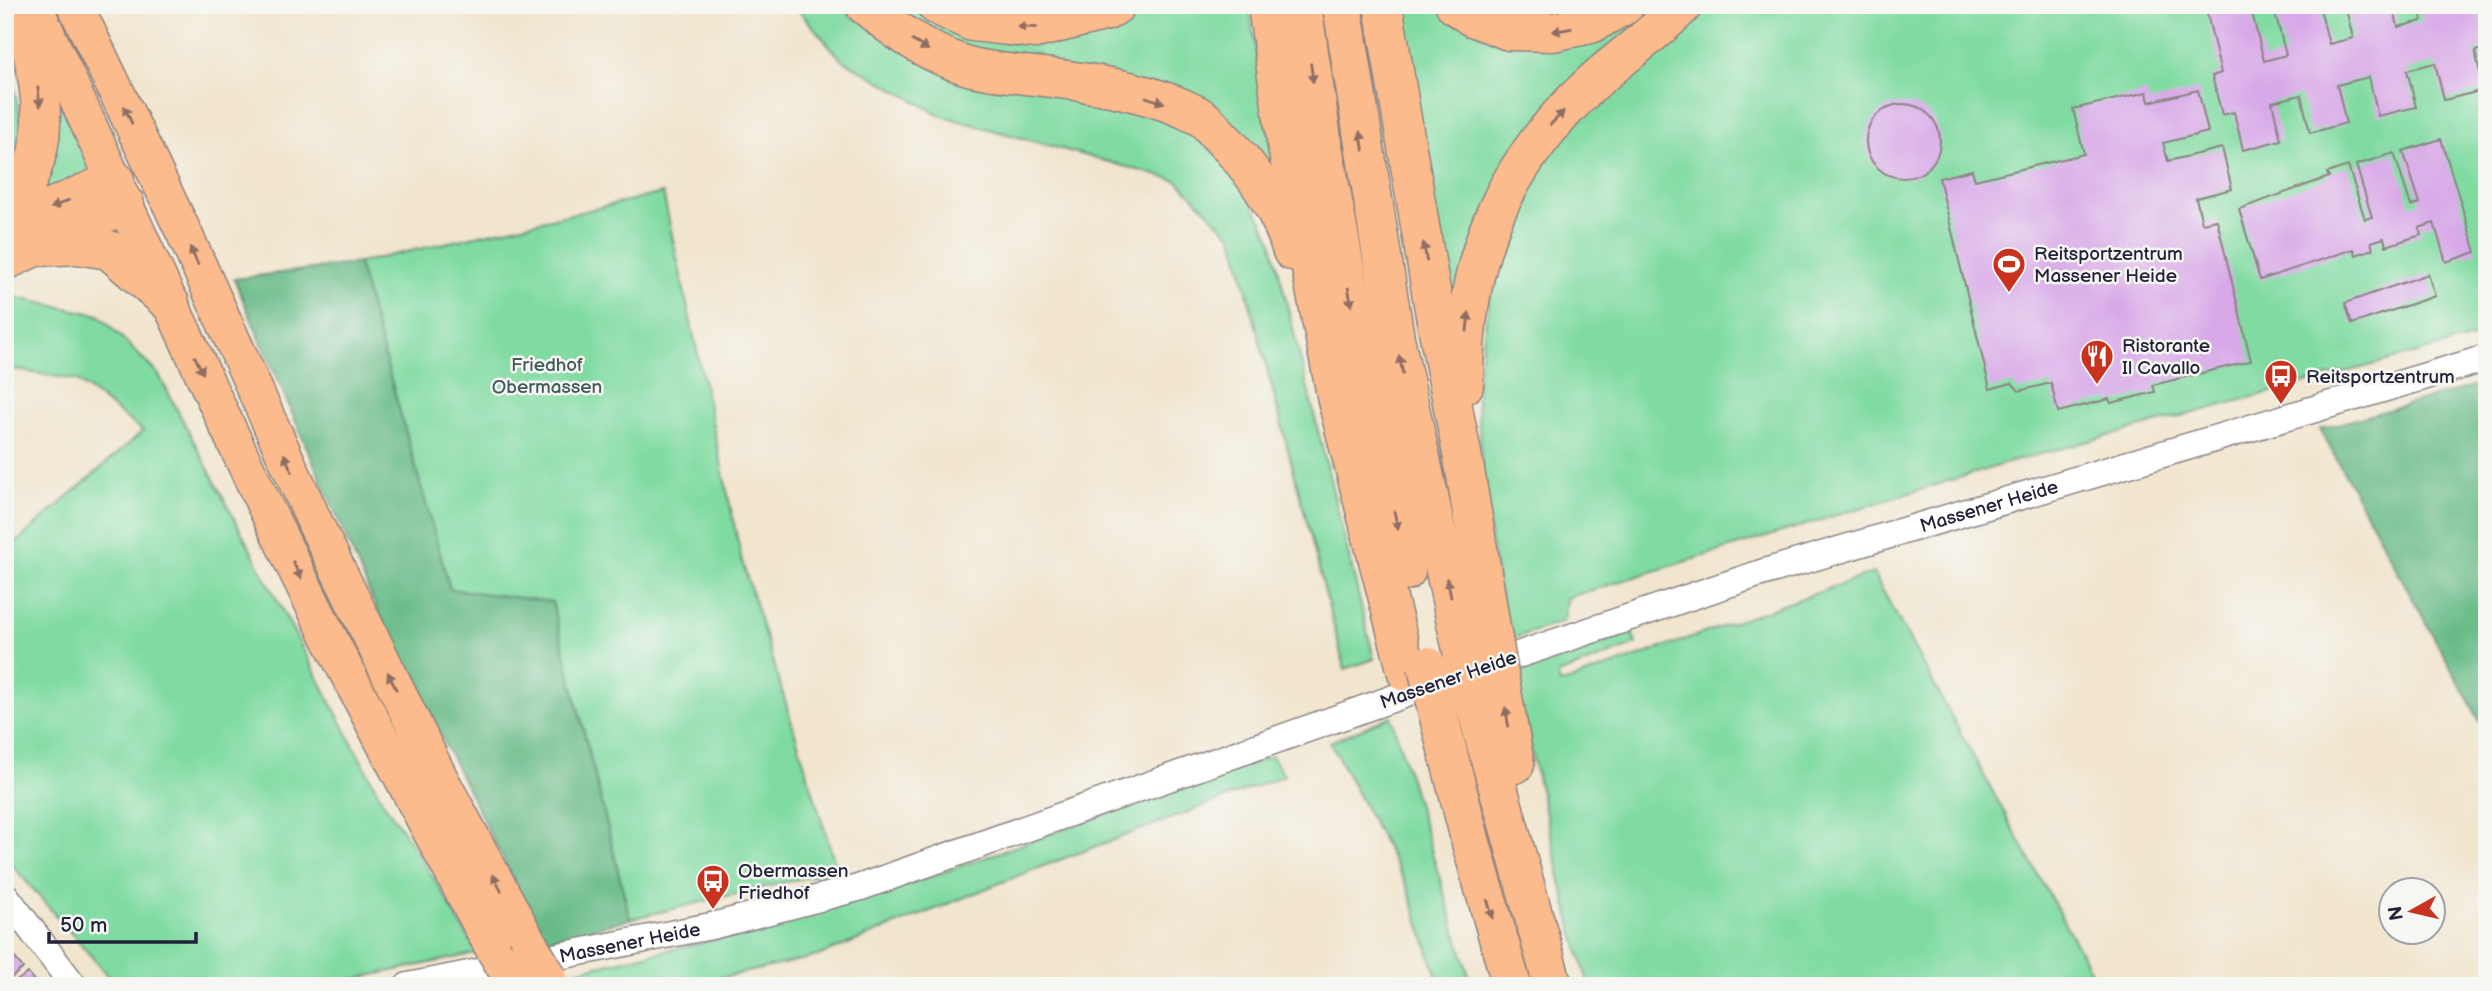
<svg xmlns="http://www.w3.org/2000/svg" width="2492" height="991" font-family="'Balsamiq Sans',sans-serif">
<rect width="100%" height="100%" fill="#f6f6f2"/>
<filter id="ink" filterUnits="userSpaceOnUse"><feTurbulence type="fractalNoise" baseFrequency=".0143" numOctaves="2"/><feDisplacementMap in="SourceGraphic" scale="14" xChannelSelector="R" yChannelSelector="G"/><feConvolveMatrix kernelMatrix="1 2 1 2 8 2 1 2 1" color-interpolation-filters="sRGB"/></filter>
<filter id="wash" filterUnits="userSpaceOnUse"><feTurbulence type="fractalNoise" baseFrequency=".00686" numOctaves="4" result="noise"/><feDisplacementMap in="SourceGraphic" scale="28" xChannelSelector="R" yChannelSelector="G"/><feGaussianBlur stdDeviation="1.57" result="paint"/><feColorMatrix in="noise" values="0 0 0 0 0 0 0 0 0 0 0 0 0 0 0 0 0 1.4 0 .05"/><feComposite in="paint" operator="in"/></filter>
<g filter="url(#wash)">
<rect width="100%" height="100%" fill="#f1e5cd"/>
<path fill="#80dba1" stroke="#517e6e" stroke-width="2" d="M794,5H842L852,18L1135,107L1191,132L1238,174L1271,239L1374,659L1345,669L1233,237L1178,181L942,116L841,59Z
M881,5H908L914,10L971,35L1132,5H1249L1279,195L1226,125L961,51Z
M1399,5H1443L1472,24L1640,5H1675L1586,80L1447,324Z
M1702,5H2487V334L2004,464L1566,598L1564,621L1508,640L1485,507L1476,386L1497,248L1537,167L1612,83L1697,13Z
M5,50L23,127L5,169Z
M35,51L97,174L21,211Z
M663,193L742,561L837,870L630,919L552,602L450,590L358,263Z
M17,298L99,315L159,375L382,800L437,883L477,953L321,986H117L5,857V552L143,431L76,380L5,368V301Z
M1873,573L2099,986H1589L1570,920L1514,675L1632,632L1636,644L1558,674L1560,684Z
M1391,716L1472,986H1440L1407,886L1330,742Z
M1272,756L1284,776L1030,871L818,956L685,986H573L566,973L742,934L915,882Z"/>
<path fill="#68bb87" stroke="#456e61" stroke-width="2" d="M358,263L450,589L552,602L630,919L546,940L529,911L378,612L234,279Z
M2487,382V734L2320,429Z"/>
<g id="blocks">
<path fill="#d8a8e8" d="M2205,5H2250L2264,61L2286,55L2273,5H2319L2329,44L2353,38L2345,5H2393L2398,27L2422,21L2419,5H2462L2463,11L2478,7L2487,48L2475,51L2484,90L2444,100L2435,63L2407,70L2416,107L2378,116L2369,77L2337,85L2346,123L2310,133L2301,95L2272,102L2281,140L2243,150L2234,112L2222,115L2212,76L2221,73Z
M2198,90L2208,132L2163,143L2168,161L2222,148L2232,189L2196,198L2202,223L2217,220L2251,361L2153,385L2155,392L2111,403L2109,399L2058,412L2051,383L2019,391L2012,383L1990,389L1939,178L1972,170L1975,180L2084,154L2073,109L2147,92L2149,102Z
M1866 141a37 37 0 1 1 74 0a37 37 0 1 1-74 0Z
M2441,139L2476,252L2446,262L2434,223L2419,228L2421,235L2386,246L2384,238L2371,242L2373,249L2356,255L2354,249L2260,280L2239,209L2329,177L2327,173L2348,166L2365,219L2372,217L2356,165L2394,153L2411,206L2420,203L2403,151Z
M2428,274L2435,296L2352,324L2345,303Z
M5,946L23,968L5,983Z
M28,973L38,986H9Z"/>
</g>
</g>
<g filter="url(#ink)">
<use href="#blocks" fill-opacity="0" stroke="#8a8484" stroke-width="2"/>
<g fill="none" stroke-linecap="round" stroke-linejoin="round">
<defs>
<g id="minor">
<path id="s1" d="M1482,667L1761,573L2487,358"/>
<path d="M5,895L74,986"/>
<path id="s2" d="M408,986L716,925L858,888L1445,680"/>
</g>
<path id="major" d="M34,5C131,216 225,429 329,637C382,742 438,846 494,950
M75,5L185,235L316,525L440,778L529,943"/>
<path id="highway" d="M865,5C895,31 927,53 965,65C990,73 1033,75 1060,79C1106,85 1158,94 1199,116C1207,120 1213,129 1219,135C1251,167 1279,206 1292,251
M936,5L972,22L1035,29L1107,11L1116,5
M1267,5L1287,147L1337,400L1407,673
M1302,5L1323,146L1359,346L1406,571
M1342,5L1395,338L1463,655
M1383,5L1435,315L1464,464L1494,645
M1455,5L1472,17L1509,31L1553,32L1591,24L1625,5
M5,221C25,190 42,157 41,119C41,81 29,42 23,5
M5,228L115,180
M36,247L78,245L109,250L170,303
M5,261L125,204
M1464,385C1463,262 1499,169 1590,85C1620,57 1654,35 1683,5
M1500,680L1515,764
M1471,690L1553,986
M1435,702L1471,843L1512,986"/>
</defs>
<use href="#minor" stroke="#8a8484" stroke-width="29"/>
<use href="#major" stroke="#8a8484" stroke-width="38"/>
<use href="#highway" stroke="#8a8484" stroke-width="41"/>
<use href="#minor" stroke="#fff" stroke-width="26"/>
<use href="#major" stroke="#fbbb8c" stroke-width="35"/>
<use href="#highway" stroke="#fbbb8c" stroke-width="38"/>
<defs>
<path id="major-bridge" d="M529,943L549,977
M494,950L514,984"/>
<path id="highway-bridge" d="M1494,645L1500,680
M1463,655L1471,690
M1427,666L1435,702"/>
</defs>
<use href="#major-bridge" stroke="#8a8484" stroke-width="38" stroke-linecap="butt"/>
<use href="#highway-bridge" stroke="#8a8484" stroke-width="41" stroke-linecap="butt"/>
<use href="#major-bridge" stroke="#fbbb8c" stroke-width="35"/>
<use href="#highway-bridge" stroke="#fbbb8c" stroke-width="38"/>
</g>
<defs><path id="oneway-solid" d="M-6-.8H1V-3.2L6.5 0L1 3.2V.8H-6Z" transform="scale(1.75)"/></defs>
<g fill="#8e6e64">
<use href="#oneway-solid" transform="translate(1027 27) rotate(-177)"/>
<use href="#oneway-solid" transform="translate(1562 30) rotate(170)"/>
<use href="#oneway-solid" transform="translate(920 45) rotate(30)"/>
<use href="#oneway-solid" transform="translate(1312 73) rotate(82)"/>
<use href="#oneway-solid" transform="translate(39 97) rotate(83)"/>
<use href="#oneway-solid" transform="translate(1155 100) rotate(18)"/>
<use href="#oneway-solid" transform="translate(128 115) rotate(-115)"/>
<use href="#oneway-solid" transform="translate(1557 118) rotate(-46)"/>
<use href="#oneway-solid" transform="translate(1362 141) rotate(-99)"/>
<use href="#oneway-solid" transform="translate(60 204) rotate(156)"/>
<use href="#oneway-solid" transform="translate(1425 252) rotate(-100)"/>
<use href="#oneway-solid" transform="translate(194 256) rotate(-114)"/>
<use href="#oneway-solid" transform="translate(1350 297) rotate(80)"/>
<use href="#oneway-solid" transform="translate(1468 322) rotate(-84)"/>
<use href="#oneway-solid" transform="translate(199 365) rotate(64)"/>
<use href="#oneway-solid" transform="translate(1401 365) rotate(-102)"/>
<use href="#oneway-solid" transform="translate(288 463) rotate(-114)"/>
<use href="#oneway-solid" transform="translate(1396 520) rotate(78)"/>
<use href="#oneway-solid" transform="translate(297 570) rotate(64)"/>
<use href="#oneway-solid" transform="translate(1449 588) rotate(-102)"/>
<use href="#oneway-solid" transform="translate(392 681) rotate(-116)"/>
<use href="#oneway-solid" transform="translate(1507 717) rotate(-100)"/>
<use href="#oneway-solid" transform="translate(497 883) rotate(-118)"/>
<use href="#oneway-solid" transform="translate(1490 909) rotate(74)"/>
</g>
</g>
<defs>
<symbol id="stadium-pin" viewBox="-11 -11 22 30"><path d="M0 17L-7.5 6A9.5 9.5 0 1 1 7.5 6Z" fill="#c8321e" stroke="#f6f6f2"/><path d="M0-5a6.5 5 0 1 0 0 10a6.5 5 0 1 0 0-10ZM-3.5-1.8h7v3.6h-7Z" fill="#fff"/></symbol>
<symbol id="restaurant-pin" viewBox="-11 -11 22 30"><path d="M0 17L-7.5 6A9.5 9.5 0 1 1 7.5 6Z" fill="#c8321e" stroke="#f6f6f2"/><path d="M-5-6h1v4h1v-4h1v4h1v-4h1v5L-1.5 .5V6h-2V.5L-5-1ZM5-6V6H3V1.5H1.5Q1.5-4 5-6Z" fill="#fff"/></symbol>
<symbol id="bus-pin" viewBox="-11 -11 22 30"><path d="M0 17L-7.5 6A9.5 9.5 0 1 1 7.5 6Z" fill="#c8321e" stroke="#f6f6f2"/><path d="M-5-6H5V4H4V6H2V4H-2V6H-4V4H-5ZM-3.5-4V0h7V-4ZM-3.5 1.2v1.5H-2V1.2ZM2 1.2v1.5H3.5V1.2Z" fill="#fff"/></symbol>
</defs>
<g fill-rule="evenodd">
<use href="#stadium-pin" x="1990" y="245" width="38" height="52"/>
<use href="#restaurant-pin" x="2078" y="337" width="38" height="52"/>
<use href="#bus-pin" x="2262" y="357" width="38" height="52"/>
<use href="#bus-pin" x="694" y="862" width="38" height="52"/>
</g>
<g text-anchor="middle" stroke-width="5" stroke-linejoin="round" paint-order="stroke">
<g font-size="19" fill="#22223b" stroke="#f6f6f2" text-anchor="start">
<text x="2034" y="260">Reitsportzentrum<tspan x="2034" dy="22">Massener Heide</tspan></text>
<text x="2122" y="352">Ristorante<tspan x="2122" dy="22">Il Cavallo</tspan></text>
<text x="2306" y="383">Reitsportzentrum</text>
<text x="738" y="877">Obermassen<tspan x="738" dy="22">Friedhof</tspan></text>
</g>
<g font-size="19" fill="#3e5a5a" stroke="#f6f6f2">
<text x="547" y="371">Friedhof<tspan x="547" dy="22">Obermassen</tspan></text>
</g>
<g font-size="19" fill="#22223b" stroke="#f6f6f2">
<text dy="7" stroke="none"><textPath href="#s1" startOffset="532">Massener Heide</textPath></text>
<text transform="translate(1448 679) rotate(-19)" y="7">Massener Heide</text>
<text dy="7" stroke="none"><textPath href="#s2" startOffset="226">Massener Heide</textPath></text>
</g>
</g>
<rect width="2492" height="991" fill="none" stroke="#f6f6f2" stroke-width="28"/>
<g transform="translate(2412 911) rotate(262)"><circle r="33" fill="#f6f6f2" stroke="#a1a1a9" stroke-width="2"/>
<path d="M0-5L12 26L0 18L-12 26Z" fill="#c8321e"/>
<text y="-10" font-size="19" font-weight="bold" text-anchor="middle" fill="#22223b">N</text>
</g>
<path d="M49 932v10h147v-10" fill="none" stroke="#22223b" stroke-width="3.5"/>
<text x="60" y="932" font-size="21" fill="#22223b" stroke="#f6f6f2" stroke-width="5" paint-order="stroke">50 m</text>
</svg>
